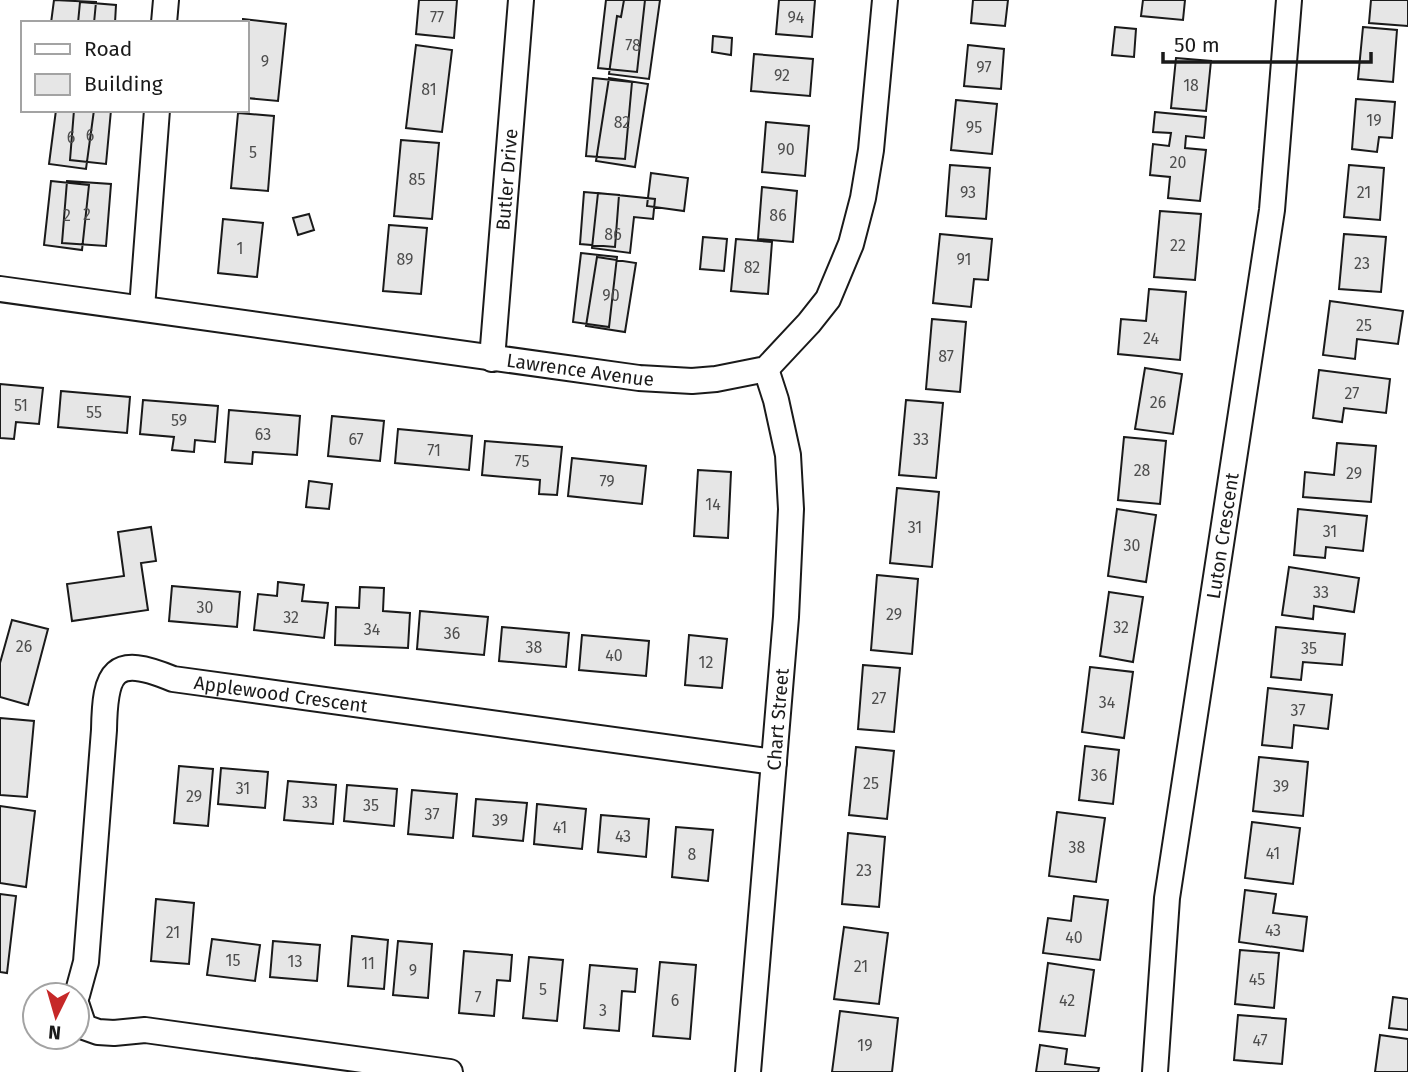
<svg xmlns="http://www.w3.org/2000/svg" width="1408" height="1072" font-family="'Fira Sans',sans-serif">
<rect width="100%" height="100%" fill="#fff"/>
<path fill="#e6e6e6" stroke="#1a1a1a" stroke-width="2" d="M54,0L96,2L94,23H51Z
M419,0H457L454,38L416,34Z
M606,0H645L637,72L598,68Z
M624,0H660L649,79L609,74L617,16L621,17Z
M779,0H815L812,37L776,34Z
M973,0H1008L1005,26L971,23Z
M1143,0H1185L1183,20L1141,16Z
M1371,0H1408V26L1369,23Z
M80,2L116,5L115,23H78Z
M243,19L286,24L278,101L247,98V23H243Z
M1115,27L1136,29L1134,57L1112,55Z
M1363,27L1397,30L1393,82L1358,79Z
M713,36L732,38L731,55L712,52Z
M416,45L452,50L442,132L406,128Z
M968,45L1004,49L1001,89L964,86Z
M754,54L813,59L810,96L751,91Z
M1176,58L1211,61L1206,111L1171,108Z
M593,78L632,82L625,159L586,156Z
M609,78L648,84L635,167L596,161Z
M1356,99L1395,102L1392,138L1379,137L1377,152L1352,149Z
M956,100L997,104L992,154L951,150Z
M56,110H94L86,169L49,164Z
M74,110H111L106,164L70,160Z
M1155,112L1206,117L1204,138L1186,136L1185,148L1206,150L1200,201L1168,198L1170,177L1150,175L1153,144L1169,146L1171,133L1153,132Z
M238,113L274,116L268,191L231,188Z
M766,122L809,126L805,176L762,172Z
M401,140L439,143L432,219L394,216Z
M950,165L990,168L986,219L946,216Z
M1349,165L1384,168L1380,220L1344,217Z
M651,173L688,178L684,211L647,206Z
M51,181L89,185L82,250L44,245Z
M67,181L111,184L106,246L62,243Z
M762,187L797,191L793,242L758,239Z
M584,192L619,195L615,247L580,244Z
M598,193L655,199L653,219L634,217L630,253L592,248Z
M1160,211L1201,214L1195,280L1154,277Z
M309,214L314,230L298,235L293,218Z
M223,219L263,223L257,277L218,273Z
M389,225L427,228L421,294L383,291Z
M940,234L992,239L988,280L974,279L971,307L933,303Z
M1344,234L1386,237L1381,292L1339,289Z
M703,237L727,239L724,271L700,269Z
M736,239L772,242L768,294L731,291Z
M581,253L617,257L609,327L573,322Z
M597,257L636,263L625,332L586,326Z
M1149,289L1186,292L1180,360L1118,354L1121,319L1146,321Z
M1330,301L1403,311L1398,344L1357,339L1355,359L1323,355Z
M932,319L966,322L960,392L926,389Z
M1145,368L1182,374L1173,434L1135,429Z
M1319,370L1390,379L1386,413L1344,408L1342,422L1313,418Z
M0,384L43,388L39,424L16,422L14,439L0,438Z
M61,391L130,397L127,433L58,427Z
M143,400L218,406L215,442L195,440L194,452L172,450L174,437L140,434Z
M906,400L943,403L936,478L899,475Z
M229,410L300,416L297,455L253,452L252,464L225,462Z
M332,416L384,421L380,461L328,456Z
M398,429L472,436L469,470L395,463Z
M1124,437L1166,441L1160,504L1118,500Z
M485,441L562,447L557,495L539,494L540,480L482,475Z
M1337,443L1376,446L1371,502L1303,497L1305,472L1334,475Z
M572,458L646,466L642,504L568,496Z
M698,470L731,472L728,538L694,536Z
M309,481L332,484L329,509L306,507Z
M897,488L939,492L932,567L890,563Z
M1117,509L1156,515L1146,582L1108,576Z
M1298,509L1367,516L1363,551L1326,547L1325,558L1294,555Z
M151,527L156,561L141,563L148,610L72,621L67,584L124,576L118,532Z
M1289,567L1359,578L1354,612L1314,606L1313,619L1282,615Z
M877,575L918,579L912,654L871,650Z
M278,582L304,585L302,601L328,603L324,638L254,630L258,594L277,596Z
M172,586L240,592L237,627L169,621Z
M360,587L384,588L383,611L410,613L408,648L335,645L336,607L359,608Z
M1109,592L1143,597L1133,662L1100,656Z
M420,611L488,617L484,655L417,649Z
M12,620L48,629L28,705L0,697V663Z
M502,627L569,633L566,667L499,661Z
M1276,627L1345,634L1342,665L1303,662L1301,680L1271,677Z
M582,635L649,641L646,676L579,670Z
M689,635L727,639L722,688L685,685Z
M863,665L900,668L894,732L858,729Z
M1090,667L1133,672L1124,738L1082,732Z
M1268,688L1332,695L1328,729L1294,725L1292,748L1262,745Z
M0,718L34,721L27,797L0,795Z
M1085,746L1119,750L1113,804L1079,800Z
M856,747L894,751L887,819L849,815Z
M1259,757L1308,762L1303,816L1253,811Z
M179,766L213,769L208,826L174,823Z
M221,768L268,772L265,808L218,804Z
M288,781L336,785L333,824L284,820Z
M347,785L397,789L394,826L344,821Z
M412,790L457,794L453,838L408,834Z
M476,799L527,803L523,841L473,836Z
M537,804L586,809L582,849L534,844Z
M0,806L35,811L26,887L0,883Z
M1057,812L1105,818L1096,882L1049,876Z
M601,815L649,819L646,857L598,852Z
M1252,822L1300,828L1293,884L1245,878Z
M676,827L713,830L708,881L672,877Z
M848,833L885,837L879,907L842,904Z
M1245,890L1276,894L1273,913L1307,917L1303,951L1239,942Z
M0,894L16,896L7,973L0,972Z
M1074,896L1108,900L1100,960L1043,953L1048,918L1071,921Z
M156,899L194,903L189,964L151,961Z
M844,927L888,933L879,1004L834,999Z
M352,936L388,940L384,989L348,986Z
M212,939L260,945L255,981L207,975Z
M273,941L320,945L317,981L270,977Z
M398,941L432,944L428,998L393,995Z
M1240,950L1279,953L1274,1008L1235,1004Z
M464,951L512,955L510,981L497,980L494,1016L459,1013Z
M529,957L563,960L557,1021L523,1018Z
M660,962L696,965L690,1039L653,1036Z
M1048,963L1094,970L1085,1036L1039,1031Z
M590,965L637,969L635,992L622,991L619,1031L584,1028Z
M1393,997L1408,999V1030L1389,1028Z
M840,1011L898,1018L892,1072H832Z
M1238,1015L1286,1019L1282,1064L1234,1060Z
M1380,1035L1408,1039V1072H1375Z
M1040,1045L1067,1049L1065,1064L1099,1068L1098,1072H1036Z"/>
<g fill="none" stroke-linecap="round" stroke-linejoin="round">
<defs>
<g id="minor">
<path d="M164,23L166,0"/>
<path id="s1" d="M0,289L639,378L692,381L716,379L766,369L809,323L828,299L851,244L863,198L871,150L885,0"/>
<path d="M142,308L157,110"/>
<path id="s2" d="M492,359L521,0"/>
<path id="s3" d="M77,995L86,962L104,730C105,671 113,654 173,679L774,762"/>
<path d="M77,1006L84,1027L98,1032L114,1033L145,1030L450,1072"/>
<path id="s4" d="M748,1072L786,617L791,509L788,455L776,400L766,369"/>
<path id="s5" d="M1155,1072L1167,898L1272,210L1289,0"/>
</g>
</defs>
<use href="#minor" stroke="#1a1a1a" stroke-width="28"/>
<use href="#minor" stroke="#fff" stroke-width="24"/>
</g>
<g text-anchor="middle" stroke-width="5" stroke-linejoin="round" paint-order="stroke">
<g font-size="16" fill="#4d4d4d">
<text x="437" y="23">77</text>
<text x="796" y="23">94</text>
<text x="633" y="51">78</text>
<text x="265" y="67">9</text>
<text x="984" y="73">97</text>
<text x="782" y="81">92</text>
<text x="1191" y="91">18</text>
<text x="429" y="95">81</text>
<text x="1374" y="126">19</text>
<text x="622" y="128">82</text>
<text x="974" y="133">95</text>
<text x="90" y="141">6</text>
<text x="71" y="143">6</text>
<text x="786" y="155">90</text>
<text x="253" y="158">5</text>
<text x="1178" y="168">20</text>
<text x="417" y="185">85</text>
<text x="968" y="198">93</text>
<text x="1364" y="198">21</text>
<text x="87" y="220">2</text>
<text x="67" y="221">2</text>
<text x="778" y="221">86</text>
<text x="613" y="240">86</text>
<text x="1178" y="251">22</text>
<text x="240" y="254">1</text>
<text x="405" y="265">89</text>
<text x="964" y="265">91</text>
<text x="1362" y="269">23</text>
<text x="752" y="273">82</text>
<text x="611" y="301">90</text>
<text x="1364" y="331">25</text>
<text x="1151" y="344">24</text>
<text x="946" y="362">87</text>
<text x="1352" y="399">27</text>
<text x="1158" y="408">26</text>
<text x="21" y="411">51</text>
<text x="94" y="418">55</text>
<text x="179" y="426">59</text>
<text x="263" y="440">63</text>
<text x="356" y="445">67</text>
<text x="921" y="445">33</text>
<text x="434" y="456">71</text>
<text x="522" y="467">75</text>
<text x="1142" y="476">28</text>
<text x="1354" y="479">29</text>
<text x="607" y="487">79</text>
<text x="713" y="510">14</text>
<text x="915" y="533">31</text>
<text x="1330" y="537">31</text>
<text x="1132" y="551">30</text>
<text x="1321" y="598">33</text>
<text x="205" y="613">30</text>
<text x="894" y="620">29</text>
<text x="291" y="623">32</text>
<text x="1121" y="633">32</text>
<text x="372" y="635">34</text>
<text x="452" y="639">36</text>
<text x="24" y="652">26</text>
<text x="534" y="653">38</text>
<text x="1309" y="654">35</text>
<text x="614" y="661">40</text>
<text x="706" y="668">12</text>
<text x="879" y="704">27</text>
<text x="1107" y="708">34</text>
<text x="1298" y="716">37</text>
<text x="1099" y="781">36</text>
<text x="871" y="789">25</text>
<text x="1281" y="792">39</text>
<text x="243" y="794">31</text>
<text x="194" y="802">29</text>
<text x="310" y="808">33</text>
<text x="371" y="811">35</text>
<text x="432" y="820">37</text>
<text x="500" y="826">39</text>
<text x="560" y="833">41</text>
<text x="623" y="842">43</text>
<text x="1077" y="853">38</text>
<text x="1273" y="859">41</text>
<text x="692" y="860">8</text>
<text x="864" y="876">23</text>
<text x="1273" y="936">43</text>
<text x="173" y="938">21</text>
<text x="1074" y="943">40</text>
<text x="233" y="966">15</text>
<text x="295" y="967">13</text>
<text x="368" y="969">11</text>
<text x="861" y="972">21</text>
<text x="413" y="976">9</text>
<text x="1257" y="985">45</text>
<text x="543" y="995">5</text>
<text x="478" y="1003">7</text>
<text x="675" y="1006">6</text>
<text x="1067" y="1006">42</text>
<text x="603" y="1016">3</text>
<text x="1260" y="1046">47</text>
<text x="865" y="1051">19</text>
</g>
<g font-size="19" fill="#1a1a1a" stroke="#fff">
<text dy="7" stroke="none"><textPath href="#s2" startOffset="180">Butler Drive</textPath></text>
<text dy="7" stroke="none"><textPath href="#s1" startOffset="586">Lawrence Avenue</textPath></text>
<text dy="7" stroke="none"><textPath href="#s5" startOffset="541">Luton Crescent</textPath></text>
<text dy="7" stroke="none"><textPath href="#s3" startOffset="495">Applewood Crescent</textPath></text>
<text dy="7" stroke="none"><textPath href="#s4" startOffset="354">Chart Street</textPath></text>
</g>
</g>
<rect x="21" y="21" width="228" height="91" fill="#ffffff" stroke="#a3a3a3" stroke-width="2"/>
<rect x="35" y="44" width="35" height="10" fill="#ffffff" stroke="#a3a3a3" stroke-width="2"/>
<text x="84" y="56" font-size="21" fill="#1a1a1a">Road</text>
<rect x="35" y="74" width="35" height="21" fill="#e6e6e6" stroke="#a3a3a3" stroke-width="2"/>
<text x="84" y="91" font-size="21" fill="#1a1a1a">Building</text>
<g transform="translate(56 1016) rotate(185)"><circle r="33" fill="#ffffff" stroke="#a3a3a3" stroke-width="2"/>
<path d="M0-5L12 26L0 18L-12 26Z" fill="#c62828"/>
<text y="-10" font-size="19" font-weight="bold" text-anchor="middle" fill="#1a1a1a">N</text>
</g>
<path d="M1163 52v10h208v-10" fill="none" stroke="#1a1a1a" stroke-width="3.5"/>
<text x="1174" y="52" font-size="21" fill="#1a1a1a" stroke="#ffffff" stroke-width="5" paint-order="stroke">50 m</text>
</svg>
